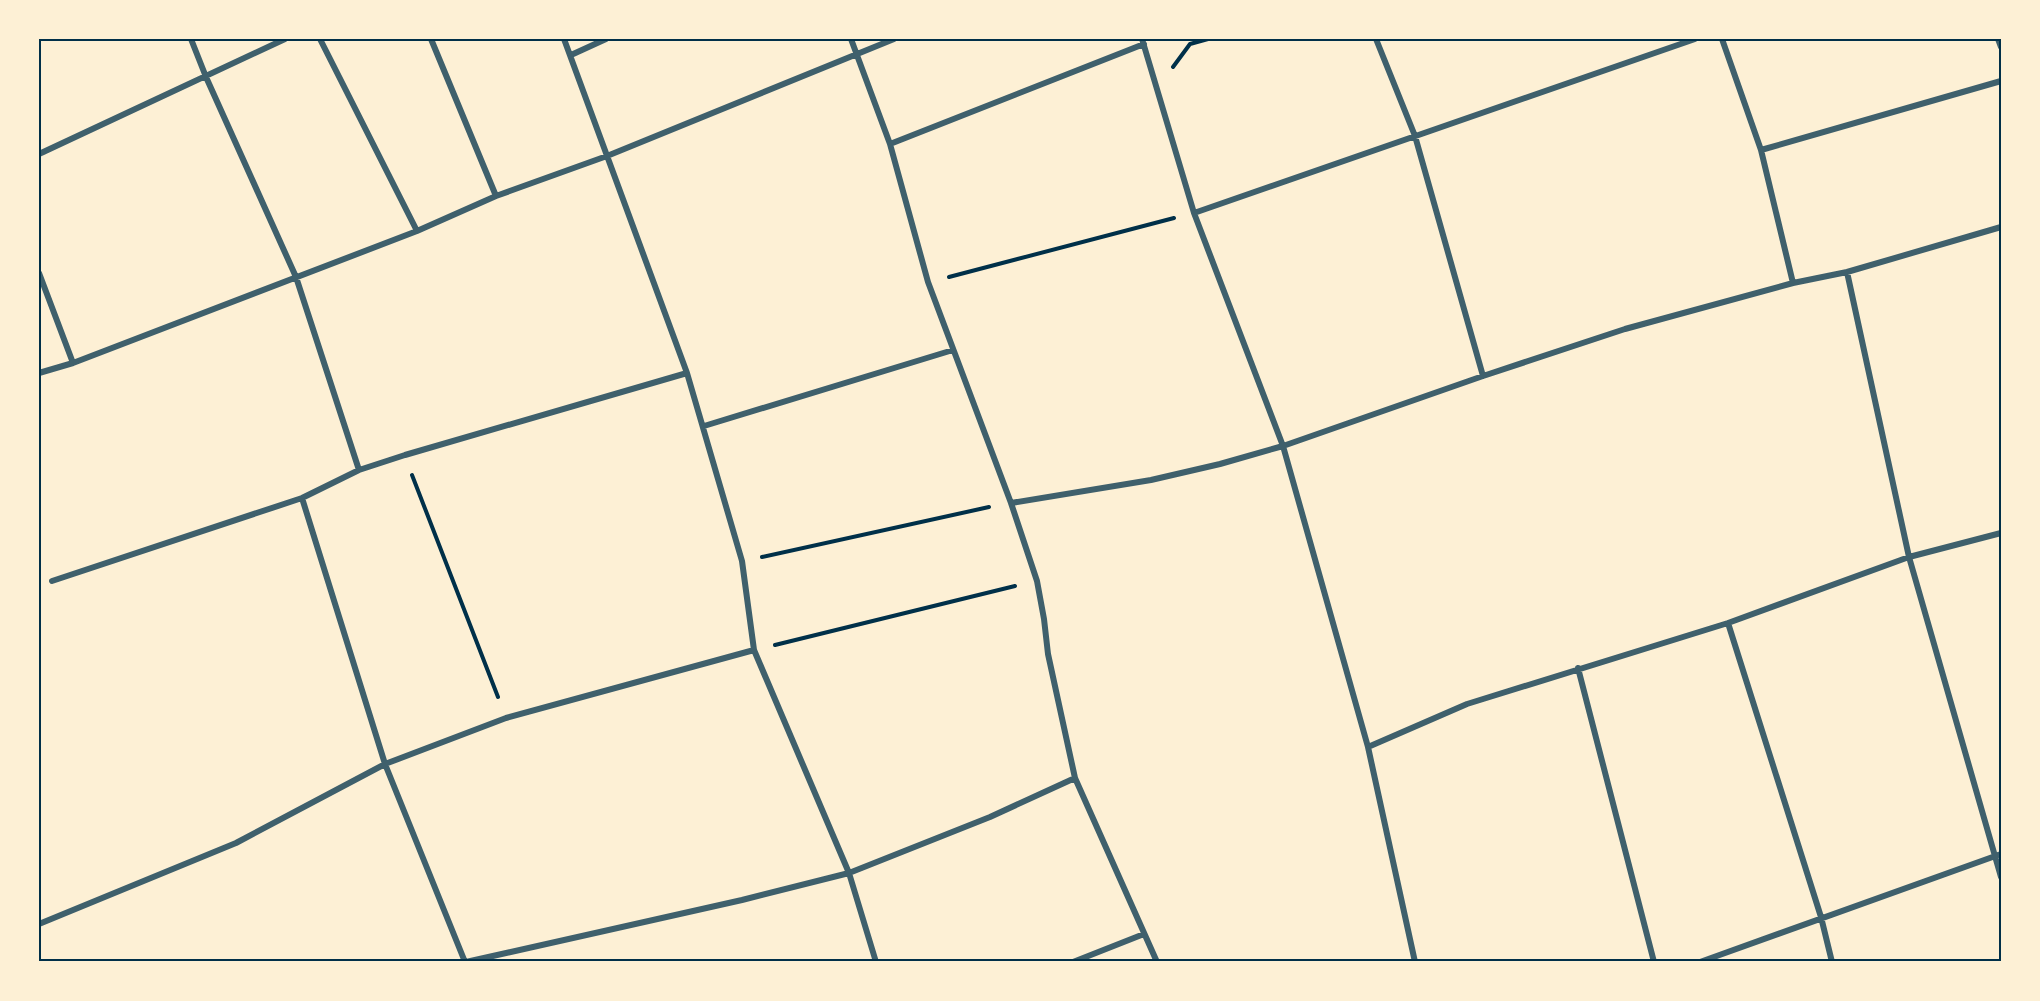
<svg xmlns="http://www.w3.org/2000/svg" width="2040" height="1001" font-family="Cabin,sans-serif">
<rect width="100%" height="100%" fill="#fdf0d5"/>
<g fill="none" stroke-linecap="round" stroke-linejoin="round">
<path stroke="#003049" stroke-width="4" d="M1173,67L1190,44L1208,39
M949,277L1174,218
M412,475L498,697
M762,557L989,507
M775,645L1015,586"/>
<path stroke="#3f606c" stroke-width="6" d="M191,39L206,77L296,277L359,470
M320,39L417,231
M431,39L496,196
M564,39L687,373L742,561L754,650L849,873L876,962
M851,39L890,144L928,282L1011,503L1037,581L1044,619L1048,654L1075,778L1157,962
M1142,39L1194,213L1283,446L1368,747
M1376,39L1415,136L1483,376
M1722,39L1761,150L1793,283
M1998,39L2001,47
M571,55L606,39
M890,144L1144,44
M1761,150L2001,81
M39,154L285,39
M1194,213L1695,39
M1847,272L1909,557L2001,877
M39,273L73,363
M39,373L73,363L417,231L496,196L607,156L894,39
M704,426L953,350
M302,498L385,764L465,962
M1011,503L1151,480L1220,464L1283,446L1483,376L1625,329L1793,283L1847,272L2001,227
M52,581L302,498L359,470L405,455L687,373
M1728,623L1821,917L1832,962
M1578,668L1654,962
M39,924L236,843L385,764L506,718L754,650
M466,962L742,900L849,873L990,817L1075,778
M1073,962L1144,934
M1415,962L1368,747L1467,704L1728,623L1909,557L2001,533
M1700,962L2001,854"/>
</g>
<rect width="2040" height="1001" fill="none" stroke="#fdf0d5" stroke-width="81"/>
<rect x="40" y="40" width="1960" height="920" fill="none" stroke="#003049" stroke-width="2"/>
</svg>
